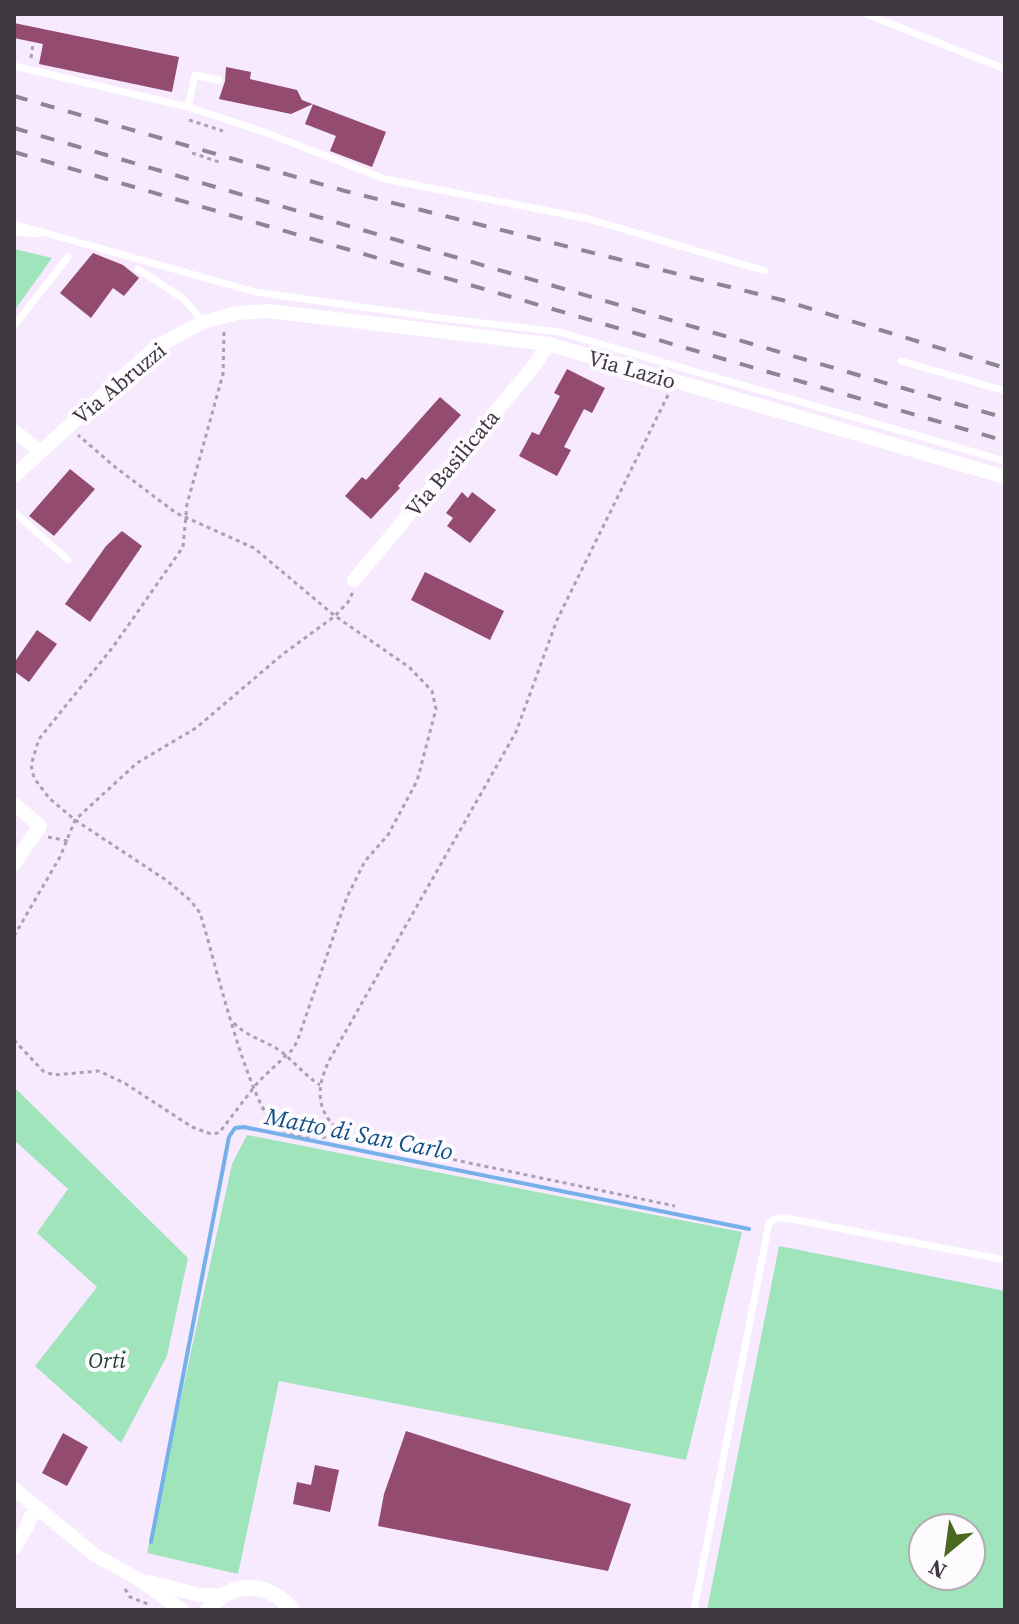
<svg xmlns="http://www.w3.org/2000/svg" width="1019" height="1624" font-family="'Source Serif 4',serif">
<rect width="100%" height="100%" fill="#f7e9fe"/>
<path fill="#a0e4bc" fill-rule="evenodd" d="M14,249L52,258L14,311Z
M14,1087L188,1258L167,1356L121,1443L35,1366L97,1287L37,1233L68,1189L14,1140Z
M247,1135L742,1232L686,1460L279,1381L238,1574L147,1553L232,1164Z
M779,1246L1005,1291V1610H707ZM971,1528V1576H923V1528Z"/>
<g fill="none" stroke-linecap="round" stroke-linejoin="round">
<path stroke="#75b0eb" stroke-width="4" d="M151,1542L229,1137L235,1128L244,1127L749,1229"/>
</g>
<path fill="#934b70" d="M14,23L179,57L172,92L39,64L43,44L14,38Z
M226,67L251,72L250,79L297,90L302,100L386,132L372,167L330,151L336,136L305,124L313,104L291,114L219,99L225,81Z
M93,253L123,265L139,278L124,296L113,288L91,318L60,293Z
M567,369L605,388L592,413L584,409L564,447L571,450L557,476L519,456L532,432L539,435L560,396L554,393Z
M440,397L461,415L398,486L400,488L371,519L345,496L362,477L366,480Z
M70,469L95,489L54,536L29,516Z
M462,492L468,498L472,492L496,510L470,543L447,526L453,518L446,513Z
M122,531L142,546L90,622L65,604L106,546Z
M425,572L504,611L490,640L411,600Z
M37,630L57,644L29,682L14,671V663Z
M406,1431L631,1504L608,1571L378,1526L384,1494Z
M63,1433L88,1447L67,1486L42,1473Z
M315,1465L339,1470L330,1512L293,1504L297,1482L311,1485Z"/>
<g fill="none" stroke-linecap="round" stroke-linejoin="round">
<path stroke="#aba0b0" stroke-width="3" stroke-dasharray="4 4" stroke-linecap="butt" d="M31,58L33,44
M189,120L223,131
M192,153L219,162
M224,332L223,374L187,504L183,547L113,647L39,739L31,765L34,778L49,798L75,820L166,880L190,900L200,913C213,953 249,1108 277,1127C295,1140 327,1136 349,1138
M668,395L557,620L516,732L330,1059C313,1092 317,1118 350,1138L675,1206
M48,837L68,841
M14,936L60,857L75,820L137,763L196,728L283,654L335,616L348,602L353,592
M234,1023C247,1037 264,1040 279,1050C294,1061 304,1075 320,1085
M14,1040L43,1071L54,1075L99,1071L126,1084L192,1127L211,1134L219,1133L258,1082L291,1051L297,1042L347,897L365,861L388,835L417,781L436,709L432,691L409,667L335,616L254,548L176,513L115,467L78,435
M125,1589L130,1597L148,1604"/>
<path stroke="#fff" stroke-width="7" d="M866,14L1005,69
M14,66L188,107
M219,80L195,75L188,107L264,132L385,179L589,219L765,271
M14,224L255,292L440,318L559,332L1005,461
M14,232L38,234
M138,269L184,299L203,322
M14,326L68,257
M901,361L1005,391
M14,512L68,560
M694,1610L769,1223L777,1218H786L1005,1260"/>
<path stroke="#fff" stroke-width="14" d="M14,431L40,451
M14,476L156,347L203,322L237,313L268,311L548,344L1005,477
M354,580L534,366L548,344
M14,804L40,826L14,864
M14,1489L95,1555L138,1579L182,1610
M14,1548L28,1525L30,1517L39,1511
M150,1582L199,1595H223"/>
<path stroke="#fff" stroke-width="16" d="M208,1610C230,1580 269,1581 292,1610"/>
<path stroke="#8d8592" stroke-width="4" stroke-dasharray="14 14" stroke-linecap="butt" d="M14,96L345,191L782,300L1005,368
M14,128L1005,418
M14,152L1005,441"/>
</g>
<g text-anchor="middle" stroke-width="8" stroke-linejoin="round" paint-order="stroke">
<g font-size="22" fill="#3e3941" stroke="#fefbff">
<text transform="translate(632 369) rotate(16)" y="8">Via Lazio</text>
<text transform="translate(119 383) rotate(-40)" y="8">Via Abruzzi</text>
<text transform="translate(452 463) rotate(-50)" y="8">Via Basilicata</text>
</g>
<g font-size="22" font-style="italic" fill="#1a3e2b" stroke="#fefbff">
<text x="107" y="1368">Orti</text>
</g>
<g font-size="24" font-style="italic" fill="#0f4f86" stroke="#fefbff">
<text transform="translate(359 1134) rotate(11)" y="8">Matto di San Carlo</text>
</g>
</g>
<rect width="1019" height="1624" fill="none" stroke="#3e3941" stroke-width="32"/>
<g transform="translate(947 1552) rotate(209)"><circle r="38" fill="#fefbff" stroke="#b1adb3" stroke-width="2"/>
<path d="M0-6L14 30L0 20L-14 30Z" fill="#48691f"/>
<text y="-12" font-size="22" font-weight="bold" text-anchor="middle" fill="#3e3941">N</text>
</g>
</svg>
